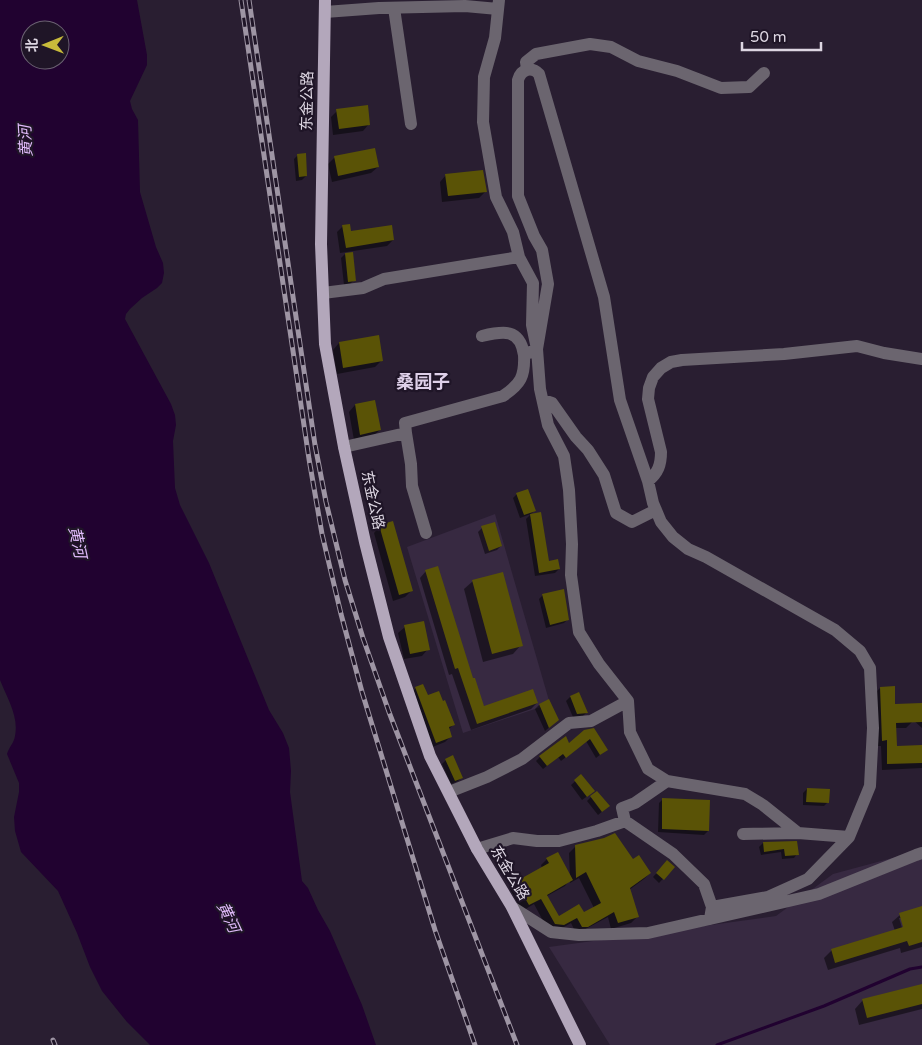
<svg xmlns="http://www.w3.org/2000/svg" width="922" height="1045" font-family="'Varela Round','Noto Sans SC',sans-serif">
<rect width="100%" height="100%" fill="#291e31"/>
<path fill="#372941" d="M495,514L550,704L463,733L407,547Z
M922,850V1045H610L549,947L776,916L833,874Z"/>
<path fill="#210230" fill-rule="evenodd" d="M0,0H137L147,55V65L130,101L132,109L138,120L140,192L156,247L163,263L164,273L162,283L157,288L142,298L130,309L126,314L125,319L171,404L175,415L176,425L173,441L175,488L180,505L209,563L269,710L283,733L289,748L291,771L290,792L302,881L308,888L318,910L330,931L362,1005L376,1045H150L127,1022L102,991L90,967L77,933L58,891L21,852L15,831L14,817L19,792V783L7,754C9,747 14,743 15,736C19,716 7,698 0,680ZM30,30H60V60H30Z"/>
<path fill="#0007" fill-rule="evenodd" d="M337,111L369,124L363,131L333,135L331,117Z
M298,155L306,176L302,180L296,181L294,159Z
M334,158L378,167L371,173L332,182L328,164Z
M446,175L486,191L479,198L442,202L440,182Z
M343,226L350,232L393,240L387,246L340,253L337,232Z
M345,254L354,280L350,284L344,285L341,258Z
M339,343L381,361L375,367L337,374L333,350Z
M374,402L380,430L373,436L354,440L349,412L355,405Z
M517,494L535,510L531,514L520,518L513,498Z
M530,515L548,562L559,569L555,573L535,576L526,519Z
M380,526L411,591L405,597L393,601L374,533Z
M482,528L501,546L497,550L485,554L478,532Z
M426,571L484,707L537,703L531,709L471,730L452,674L449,675L420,578Z
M473,581L521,645L513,654L483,662L464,589Z
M543,595L568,619L564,623L546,628L539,599Z
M405,627L428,649L422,656L404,659L398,633Z
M416,688L427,697L453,725L448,730L451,736L445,742L430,748L410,694Z
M880,688L894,705L922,704V728L912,719V722L906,728H895L896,747L922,746V768L882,770L881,746H876L874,694Z
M578,693L586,713L582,717H573L566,701L570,697Z
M549,701L553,724L545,731L535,709L539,705Z
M585,731L606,750L596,758L586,741L561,761L558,757L543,769L536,761L540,757L569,745Z
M446,760L462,777L458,781L451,784L442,764Z
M581,776L589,795L582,800L571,785Z
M807,789L828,802L824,806L803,805V793Z
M591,797L604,810L598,815L587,801Z
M663,799L708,831L704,835L658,832L659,803Z
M796,842L797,854L794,858L782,859L781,852L761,855L759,847L763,843Z
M576,846L633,861L650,873L644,879L629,890L637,917L631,923L611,929L608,917L580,932L576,933L571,923L557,931L548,930L534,904L522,911L510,889L516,883L542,868L541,865L547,859L570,877L569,853ZM579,878L594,908L583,914L559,918L547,896L565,886L570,880V883Z
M664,865L673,868L659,883L653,877Z
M922,908V947L901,953L900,948L828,970L824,958L832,950L895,931L892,922L900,915ZM899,918H902L906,933L904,934Z
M922,985V1009L859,1025L855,1009L863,1000Z"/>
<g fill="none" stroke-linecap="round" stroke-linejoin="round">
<path stroke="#210230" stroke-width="3" d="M717,1045L824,1006L910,969L922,967"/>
</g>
<path fill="#5a5306" d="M368,105L370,125L339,129L336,109Z
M375,148L379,167L338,176L334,156Z
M306,153L307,176L299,177L297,154Z
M483,170L487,192L448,196L445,174Z
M350,224L351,231L392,225L394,240L346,248L342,225Z
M353,252L356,281L348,282L345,253Z
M379,335L383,361L343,368L339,342Z
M375,400L381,430L360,435L355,404Z
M528,489L536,511L524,515L516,493Z
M541,512L549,561L558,559L560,569L539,573L530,514Z
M393,521L413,591L399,595L379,525Z
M495,522L502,546L489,551L481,526Z
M438,566L473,678H475L484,706L533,689L538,703L477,724L458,668L455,669L425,570Z
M503,572L523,646L492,654L472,580Z
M564,589L569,620L550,625L542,594Z
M424,621L430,650L410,654L404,625Z
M423,684L428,695L439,691L443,701L445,700L455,725L449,727L452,737L436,743L415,687Z
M895,686V704L922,703V722L896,723L897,746L922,745V763L887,764V740L882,741L880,687Z
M579,692L588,713L577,714L570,696Z
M549,699L559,720L549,728L539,704Z
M594,728L608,750L600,755L590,739L566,758L563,754L547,766L539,756L566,736L569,743L584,730Z
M453,755L463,778L455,781L445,759Z
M581,774L595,791L587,797L574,780Z
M807,788L830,789L829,803L806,802Z
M597,791L610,806L602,812L590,796Z
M662,798L710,800L709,831L662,829Z
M615,833L633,859L639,855L651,873L630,888L639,917L618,923L614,912L588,927H582L577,918L564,925L555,924L541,899L529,905L515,882L549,863L546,858L558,852L573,880L547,895L559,916L579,904L584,912L601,903L586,872L576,878L575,845L604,838Z
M797,841L799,855L785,856L784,849L764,852L763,842Z
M667,860L675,867L664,880L656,873Z
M922,906V942L909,946L907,941L835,963L831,949L903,927L899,913Z
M922,984V1004L867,1018L862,999Z"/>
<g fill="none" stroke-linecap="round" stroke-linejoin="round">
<path stroke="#6b656f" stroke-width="12" d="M499,0L495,38L484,77L483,122L496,197L513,232L519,257L533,283L532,325L537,349L540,389L548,425L564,456L569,490L572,544L571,575L579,632L599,664L628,701L630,732L648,769L667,781L745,794L763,805L798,833L849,837
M394,8L411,124
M325,12L379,8L465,6L498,9
M527,69L526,62L536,54L590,44L611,47L638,61L677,71L721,88L749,87L764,73
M323,293L363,288L384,279L519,257
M482,336C503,331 520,328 524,355
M537,349L548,284L542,250L534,236L518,196V80C521,69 532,66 539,74L604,297L620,400L648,481L653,503L661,522L673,537L688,549L706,557L835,630L860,651L870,668L873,728L870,786L849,837L808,879L768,897L712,907L710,919
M543,400L552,403L576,437L588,450L604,475L616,513L632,522L656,510
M406,433L411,464L412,486L426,533
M344,447L406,433L405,423L503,396C521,384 525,376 524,355L537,349
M648,481C658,473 661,465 661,452L648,399L649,388L653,377L661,368L671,362L682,360L784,354L857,346L884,353L922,359
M667,781L635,803L622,808L625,821L673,854L704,884L712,907
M449,792L487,777L522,759L569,723L591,721L628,701
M743,834L798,833
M477,849L513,838L537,841H559L597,831L625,821
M512,907L551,932L579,935L648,933L819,894L916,855L922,853"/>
<path stroke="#b3a7bb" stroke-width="12" d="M325,0L321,244L325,344L344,447L365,542L389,637L430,756L477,849L512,907L580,1045"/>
<defs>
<path id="rail" d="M241,0L309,459L322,534L341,614L362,692L435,930L475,1045
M249,0L315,445L326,502L345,580L363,638L389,712L517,1045
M53,1040L55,1045"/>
</defs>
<use href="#rail" stroke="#9e95a4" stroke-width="5"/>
<use href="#rail" stroke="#1f1527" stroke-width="3" stroke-dasharray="9" stroke-linecap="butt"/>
</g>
<g text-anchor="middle" stroke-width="4.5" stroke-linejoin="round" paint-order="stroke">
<g font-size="15" fill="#ddd6e2" stroke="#1f1527">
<text transform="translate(307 101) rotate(-89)" y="5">东金公路</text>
<text transform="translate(373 500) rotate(78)" y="5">东金公路</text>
<text transform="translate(510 873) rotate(59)" y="5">东金公路</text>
</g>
<g font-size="16" font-style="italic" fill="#dfbaf9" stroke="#1f1527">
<text transform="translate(25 141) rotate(-93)" y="6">黄河</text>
<text transform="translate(78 542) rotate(78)" y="6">黄河</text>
<text transform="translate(229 917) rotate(65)" y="6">黄河</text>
</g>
<g font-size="18" font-weight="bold" fill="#ded0e9" stroke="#1f1527">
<text x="423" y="388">桑园子</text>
</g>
</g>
<g transform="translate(45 45) rotate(269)"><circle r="24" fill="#1f1527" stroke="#6b6272"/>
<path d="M0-4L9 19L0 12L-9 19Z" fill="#c8bb3b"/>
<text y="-8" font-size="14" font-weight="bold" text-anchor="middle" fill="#ddd6e2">北</text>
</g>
<path d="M742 42v8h79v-8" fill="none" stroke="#ddd6e2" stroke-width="2.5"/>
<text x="750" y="42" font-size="15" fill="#ddd6e2" stroke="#1f1527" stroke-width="4" paint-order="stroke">50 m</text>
</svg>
